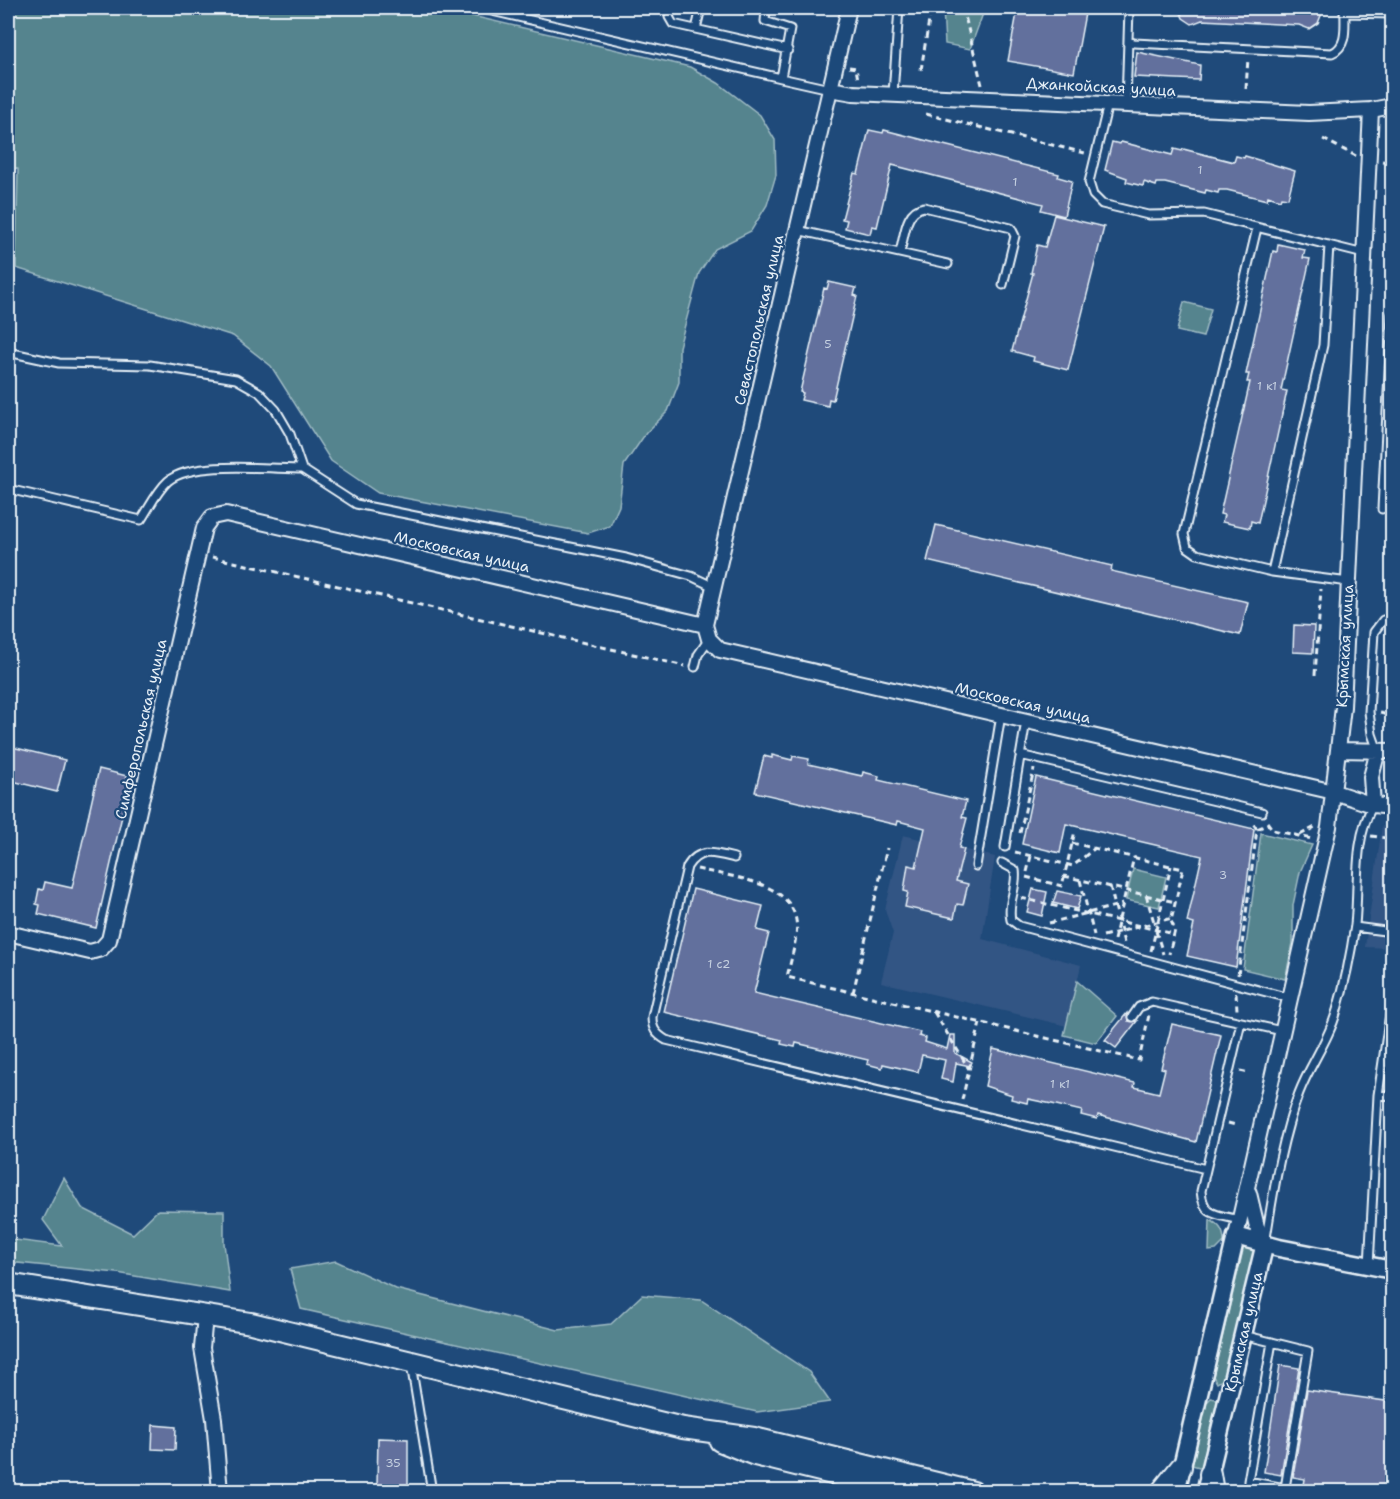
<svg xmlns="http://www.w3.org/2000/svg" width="1400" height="1499" font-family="'Shantell Sans',sans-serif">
<rect width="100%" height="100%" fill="#1f4a7a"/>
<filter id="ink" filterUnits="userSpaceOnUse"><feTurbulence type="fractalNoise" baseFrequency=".0167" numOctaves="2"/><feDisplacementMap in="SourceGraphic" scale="12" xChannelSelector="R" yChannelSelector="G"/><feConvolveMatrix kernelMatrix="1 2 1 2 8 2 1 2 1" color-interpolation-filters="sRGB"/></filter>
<g filter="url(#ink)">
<path fill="#335584" d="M1382,826L1392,827V948L1365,947Z
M903,835L995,857L982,939L1081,965L1067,1026L881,982L893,933L885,910Z"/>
<path fill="#54848e" stroke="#9ebac3" stroke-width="1.5" d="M8,8H438L690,67L718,83L760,115L775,140L776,175L767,205L751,231L715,249L699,273L679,347V382L668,411L646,433L624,465L619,506L610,526L588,533L378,493L331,461L271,366L233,336L16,268L18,169L8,167Z
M943,8H985L970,49L945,44Z
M1184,302L1211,309L1203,337L1177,331Z
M1261,833L1312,845L1300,872L1293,905V943L1285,979L1243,969Z
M1133,869L1166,877L1159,907L1126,900Z
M1077,981L1117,1016L1096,1043L1064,1035Z
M64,1178L82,1208L133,1234L158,1210L224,1211V1243L230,1292L117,1273L8,1262V1239L62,1246L43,1220Z
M1210,1220C1220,1225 1224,1231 1224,1242L1216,1250L1209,1251Z
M1244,1246L1254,1248V1251L1224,1379L1217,1383L1213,1376Z
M336,1261L396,1289L558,1330L611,1324L642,1295L701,1300L809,1372L830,1402L757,1412L301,1309L290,1269Z
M1211,1398L1216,1399L1218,1405L1203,1468L1192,1465L1207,1402Z"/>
<path fill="#62709d" stroke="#e8f1f8" stroke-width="1.5" d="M1018,8H1086L1074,73L1008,61Z
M1179,8H1324L1318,23L1309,29L1299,25L1202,20L1192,24L1183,18Z
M1137,52L1200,65L1199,80L1134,77Z
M869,130L883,133L884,130L1059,174L1058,177L1072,181L1064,216L1041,210L1043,204L892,165L877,227L872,226L870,234L845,228L847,220L842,219L854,173L858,174Z
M1112,142L1120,144L1121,142L1172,155L1174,149L1182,151L1183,149L1234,162L1236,156L1244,158L1245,156L1295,171L1288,198L1281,197L1280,200L1268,196L1267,200L1227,190H1219L1218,193L1206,190L1205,193L1165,183H1157L1156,186L1144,182L1143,186L1126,182L1127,178L1105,170Z
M1054,215L1104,227L1068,370L1033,361L1034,357L1012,351L1033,273H1031L1037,245L1045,247Z
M1278,244L1305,250L1303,258L1310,259L1281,390L1287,391L1258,523L1251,521L1250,528L1222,522L1224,515L1220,514L1250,382H1247L1249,374H1246L1273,251L1277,252Z
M829,282L856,288L854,295L857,296L833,400L829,399L828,406L801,400L803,393L800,392L824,288L827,289Z
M936,525L1112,566L1111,571L1248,602L1240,635L927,561Z
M1294,625L1314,626L1313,653L1293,652Z
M8,746L65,760L57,792L8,780Z
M772,755L792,760L793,756L809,759L808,764L862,776L863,772L879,776L878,780L966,801L962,817L967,818L959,848L964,849L956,881L968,884L963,905L957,904L954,918L905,907L908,892L904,891L908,865L916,867L925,828L898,821L897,825L755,792L764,756L772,758Z
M99,769L131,777L96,928L38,914L40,905L36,904L39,889L43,890L45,882L72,888Z
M1036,777L1254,829L1236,967L1187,956L1194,924L1187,922L1202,856L1066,824L1060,853L1022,844Z
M693,889L763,906L757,930L769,933L754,993L920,1032L919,1036L926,1038L925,1042L947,1049L950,1035H955V1053L972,1062L970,1066L956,1063L953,1082L941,1079L945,1060L922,1055L918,1072L883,1064L882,1068L867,1064L868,1060L796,1043L795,1047L781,1044L782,1040L664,1012Z
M1033,889L1047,892L1042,916L1027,912Z
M1057,891L1081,896L1077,909L1053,903Z
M1127,1013L1128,1021H1137L1116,1048L1105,1040Z
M1172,1024L1221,1035L1196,1142L1098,1115L1097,1119L1081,1115L1082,1111L1052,1104L1028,1099L1027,1103L1011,1099L1012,1095L985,1086L993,1049L1135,1083L1134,1087L1159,1093L1165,1069L1161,1068Z
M1280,1365L1299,1368L1281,1475L1264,1472Z
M1307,1390L1392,1402V1491H1303L1305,1479L1293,1477Z
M153,1425L176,1427L175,1450L152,1449Z
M378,1438L408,1439V1487L377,1486Z"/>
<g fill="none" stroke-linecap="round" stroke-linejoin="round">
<defs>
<path id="service" d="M479,8L781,78
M672,8L669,17L673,24L788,50
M760,8L766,11L765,21L790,29L781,78L830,89
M1344,13L1392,14
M696,29L701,8
M1128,41L1134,43L1332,53C1349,46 1344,24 1345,8
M893,94L899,8
M1108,104L1089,182L1093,195L1102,204L1148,215L1204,214L1364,254
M1126,104L1129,8
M1257,228L1184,534L1187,547L1197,554L1272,572L1349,582
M797,230L948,264
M900,252C905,235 905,210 924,207L1011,228L1015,236L1003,285
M8,352L59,363L150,365L236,379L259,392L276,410L290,434L302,469L356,504L626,558L691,576L714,587
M8,489L141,520C149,508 157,491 168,481C192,460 270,469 302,469
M1382,509L1392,314
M1272,572L1323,345L1329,245
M695,667L698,655L709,639
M1378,751L1372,734L1369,712L1374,632L1383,620L1392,618
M1020,755L1262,812
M1005,847L1026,721
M734,858C715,853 699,847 687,867L652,1017C652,1029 656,1034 666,1040L1206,1169
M1002,863L1015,870C1018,887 1007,902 1011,920L1019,926L1289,998
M976,866L1001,715
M1355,927L1392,932
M1132,1017L1139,1007L1152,1002L1282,1031
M1378,1095L1392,1096
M1240,1220C1217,1214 1203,1217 1201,1191L1241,1022
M1266,1238C1274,1189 1281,1140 1299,1093C1310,1064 1329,1040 1337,1010C1345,983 1351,953 1355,925C1359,886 1353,840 1373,805
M1369,1266L1378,1095L1392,1000
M1243,1335L1308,1351L1285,1488L1248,1481L1272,1342
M411,1364L432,1492"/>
<path id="minor" d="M849,8L705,625L709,639L720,650L1334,792L1373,805L1392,807
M830,89L853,93L1309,113L1371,110L1392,106
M1339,750L1392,751
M1373,805L1371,777L1378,751
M8,933L90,952L101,949L109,940L204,528L212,517L226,514L705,625
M1249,1193L1257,1227L1265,1243
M1236,1236L1329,827L1343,707L1371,110
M205,1316L202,1348L214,1419L220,1492"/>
<path id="tertiary" d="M1207,1484L1265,1243
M1176,1492L1236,1236L1279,1248L1392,1270"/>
<path id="secondary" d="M8,1284L251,1323L683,1428L754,1438L973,1492
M720,1441L755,1455L905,1492
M1210,1474L1213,1492
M1161,1492L1181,1467"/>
</defs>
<use href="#service" stroke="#e8f1f8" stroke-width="11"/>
<use href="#minor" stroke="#e8f1f8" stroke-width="18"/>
<use href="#tertiary" stroke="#e8f1f8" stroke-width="21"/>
<use href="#secondary" stroke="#e8f1f8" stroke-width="24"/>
<path stroke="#e8f1f8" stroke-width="3" stroke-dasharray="6 4.5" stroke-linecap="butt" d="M963,8L982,85
M849,67L856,68L858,80
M921,70L931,8
M1246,89L1248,58
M926,114L1085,153
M1323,139L1356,156
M1382,161L1389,162
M212,557L685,666
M1315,675L1321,589
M1380,713L1392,716
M1267,822L1273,830L1312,839
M1257,829L1269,824
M1020,833L1034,769
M1300,835L1315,827
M1371,836L1386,838L1392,835
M1072,843L1183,869L1171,921L1175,930L1169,954
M1015,852L1073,866L1095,848
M697,869C735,878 804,882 796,936C794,950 790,964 787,977L1139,1060L1149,1015
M1027,872L1031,856
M1064,876L1175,902
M1026,877L1062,886L1075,831
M1080,880L1094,935
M1110,886L1124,943
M1146,895L1154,922
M1021,898L1174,934
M1049,923L1123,904
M1156,931L1163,954
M1103,936L1172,918
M1114,940L1134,857
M1151,951L1171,866
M1238,975L1257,829L1252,822
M853,993L887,848
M1236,993L1237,1010
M934,1012L969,1069
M1240,1071L1249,1073
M962,1100L980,1023
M1228,1123L1236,1125"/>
<use href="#service" stroke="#1f4a7a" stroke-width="7"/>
<use href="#minor" stroke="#1f4a7a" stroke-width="14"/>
<use href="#tertiary" stroke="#1f4a7a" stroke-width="16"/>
<use href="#secondary" stroke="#1f4a7a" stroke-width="20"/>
</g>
</g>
<g text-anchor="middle" stroke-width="4.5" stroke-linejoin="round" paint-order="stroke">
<g font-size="12" fill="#c6d1e1">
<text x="1200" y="174">1</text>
<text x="1015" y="186">1</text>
<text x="828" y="348">5</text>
<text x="1267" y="390">1 к1</text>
<text x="1223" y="879">3</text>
<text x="719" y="968">1 с2</text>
<text x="1060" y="1088">1 к1</text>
<text x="393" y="1467">35</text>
</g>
<g font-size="15" fill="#e8f1f8" stroke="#1f4a7a">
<text transform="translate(1101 87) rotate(3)" y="5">Джанкойская улица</text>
<text transform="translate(759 320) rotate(-77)" y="5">Севастопольская улица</text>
<text transform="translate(462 552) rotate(13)" y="5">Московская улица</text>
<text transform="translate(1345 646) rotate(-87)" y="5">Крымская улица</text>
<text transform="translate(1023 703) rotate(13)" y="5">Московская улица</text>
<text transform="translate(141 729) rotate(-77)" y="5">Симферопольская улица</text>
<text transform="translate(1244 1332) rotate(-77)" y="5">Крымская улица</text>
</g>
</g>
<rect width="1400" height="1499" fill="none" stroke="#1f4a7a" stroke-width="30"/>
<rect x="15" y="15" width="1370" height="1469" fill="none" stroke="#e8f1f8" stroke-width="2" filter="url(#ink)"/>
</svg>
